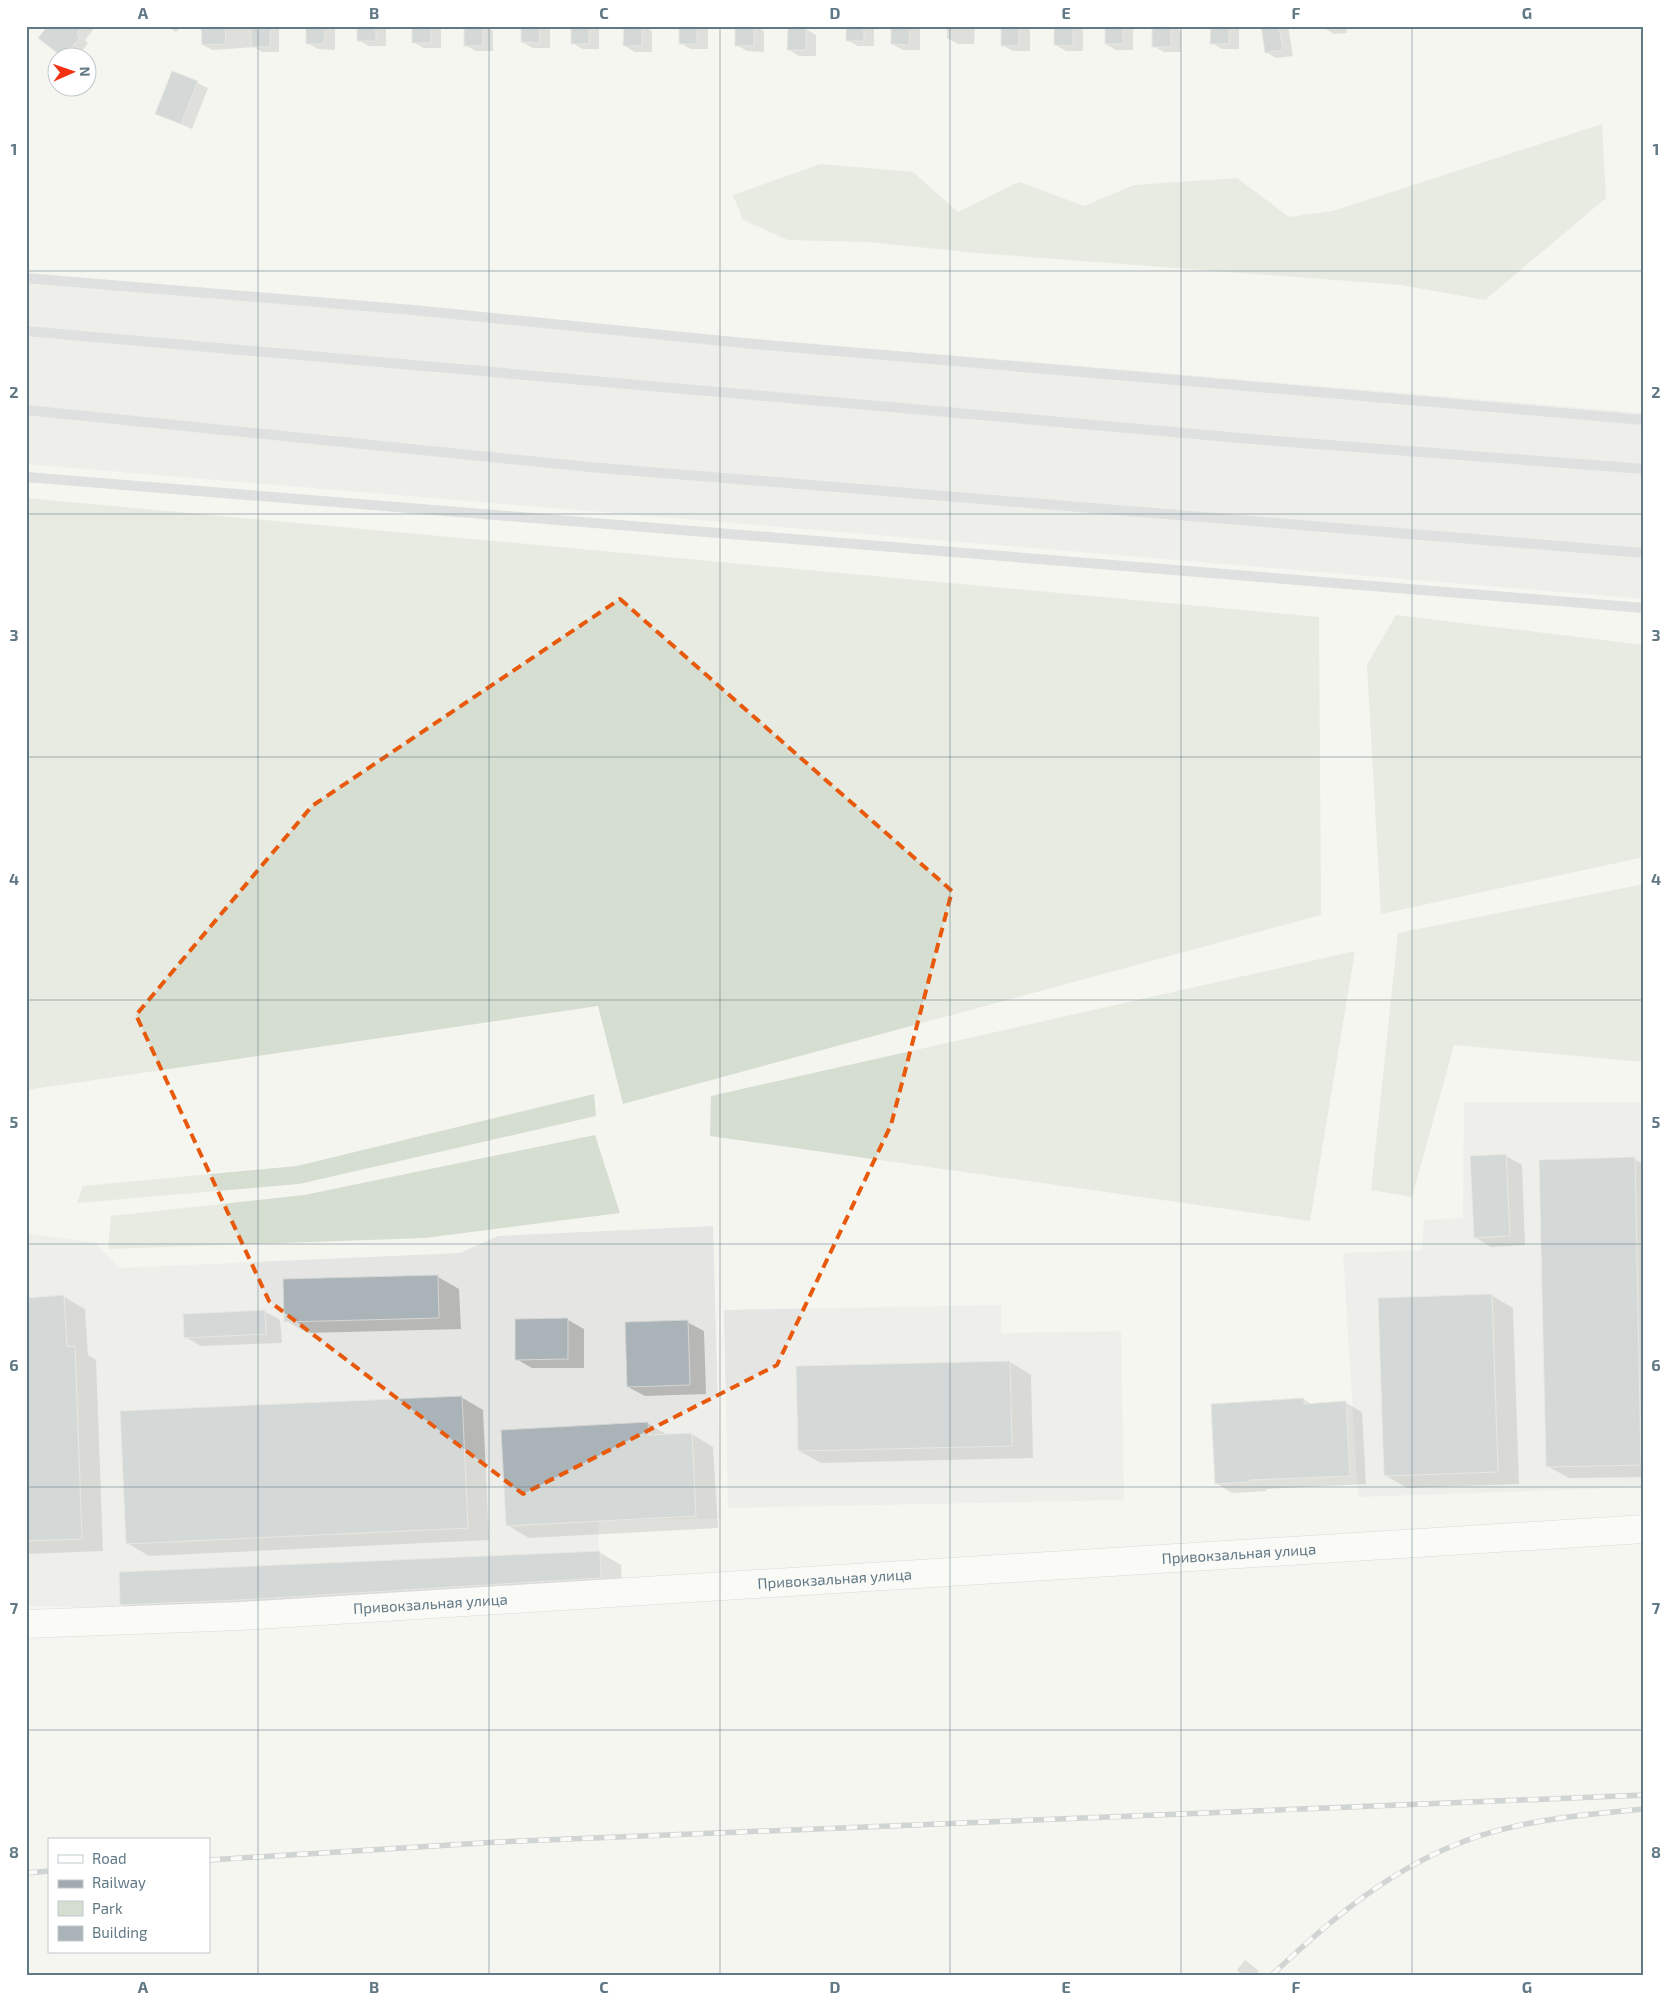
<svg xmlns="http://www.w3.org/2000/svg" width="1670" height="2001" font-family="'Exo 2',sans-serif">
<rect width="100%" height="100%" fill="#f5f5f0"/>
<path fill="#e5e6e4" d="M26,278L1644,413V599L26,464Z
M1464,1102H1644V1487L1358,1497L1343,1253L1422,1250L1424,1220L1463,1218Z
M713,1226L721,1518L598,1521L600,1585L118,1608L26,1606V1233L96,1243L119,1268L460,1253L498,1236Z
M1001,1305V1333L1121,1331L1124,1500L728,1508L724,1310Z"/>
<path fill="#d6ddd1" d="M1602,124L1606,198L1485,300L1401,285L977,253L868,242L788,240L743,220L733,195L820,164L913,172L958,212L1019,182L1084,206L1134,185L1237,178L1289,217L1333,211Z
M26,498L1319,617L1321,915L623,1104L598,1006L26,1090Z
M1396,615L1644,645V857L1381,914L1367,665Z
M1644,884V1062L1454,1045L1412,1197L1371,1190L1398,933Z
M1355,951L1310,1221L710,1136L711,1096Z
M594,1094L596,1116L299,1184L77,1203L83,1186L297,1166Z
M595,1135L620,1213L425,1238L108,1249L111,1216L304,1195Z"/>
<path fill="#0003" d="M49,26H96L85,40L88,43L77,58H65L40,38Z
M166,26H182L176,32Z
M202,26H279V52H262L254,47L213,50L203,45Z
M307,26H330L335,29V50L318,49L307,43Z
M358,26H386V46H369L358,40Z
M413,26L441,27V48H424L413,42Z
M465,26H485L493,31V51H476L465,45Z
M522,26L550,27V48H533L522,42Z
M572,26H596L599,28V49H583L572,43Z
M625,26H644L652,31V52H635L625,46Z
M680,26H704L708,28V49H691L680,43Z
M737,26H756L764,31V52L747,51L737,45Z
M847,26H874V46H858L847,40Z
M893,26H915L920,29V50H903L892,44Z
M947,26H975L974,44H958L947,38Z
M1002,26H1022L1030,30V51H1013L1002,45Z
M1056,26H1076L1083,30V51H1066L1056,45Z
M1106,26H1128L1133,29V50H1116L1106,44Z
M1154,26H1172L1181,31V52H1164L1153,46Z
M1212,26H1236L1239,28V49H1222L1212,43Z
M1262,26H1288L1293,56L1276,58L1266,52Z
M1322,26H1347V33L1333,34Z
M806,29L816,35V56H799L789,50Z
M173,72L208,88L192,129L157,113Z
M1506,1156L1522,1165L1525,1245L1491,1247L1475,1237Z
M1634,1159L1644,1164V1477L1569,1478L1547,1466Z
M438,1277L459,1289L461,1329L307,1333L286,1321Z
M1491,1295L1513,1308L1519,1484L1407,1488L1385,1475Z
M64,1297L85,1309L88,1355L96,1360L103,1551L26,1554V1299Z
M264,1311L280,1320L282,1343L201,1346L185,1337Z
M568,1320L584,1329V1368H532L516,1359Z
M687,1322L704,1331L706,1394L645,1396L628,1387Z
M1010,1362L1031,1375L1033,1458L821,1463L799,1451Z
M461,1397L483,1410L489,1540L149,1556L127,1543Z
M1303,1399L1313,1405L1346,1403L1362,1412L1366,1484L1266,1489V1491L1232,1493L1216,1483Z
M648,1424L668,1435L692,1434L713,1447L718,1528L529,1538L507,1525Z
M599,1552L621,1565L622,1590L143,1617L122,1604Z
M1245,1960L1259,1971L1256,1975H1242L1237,1970Z"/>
<path fill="#aab4b8" stroke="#d6d6d3" d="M48,26H83L77,34L80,37L64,58L38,38Z
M201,26H225L226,44L202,45Z
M251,26H270V47H251Z
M306,26H325L324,44H306Z
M357,26H376V41H357Z
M412,26H431V43H412Z
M464,26H483V46H464Z
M521,26H540L539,43L521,42Z
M571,26H589V44H571Z
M624,26H642V46H623Z
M679,26H697V44H679Z
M735,26H754V46H735Z
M846,26H864V41H846Z
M891,26H910L909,45L891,44Z
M1001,26H1019V46H1001Z
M1054,26H1073V46L1054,45Z
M1105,26H1123V44H1105Z
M1152,26H1171V47H1152Z
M1211,26H1229V44H1210Z
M1261,26H1279L1283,50L1265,53Z
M788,27L806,28V50H787Z
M172,71L198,81L181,124L155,114Z
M1506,1154L1510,1236L1474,1238L1470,1156Z
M1635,1157L1641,1465L1546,1467L1539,1160Z
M438,1275L439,1318L284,1322L283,1279Z
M1492,1294L1498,1472L1384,1476L1378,1298Z
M64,1295L67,1347L75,1346L82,1539L26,1541V1298Z
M265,1310L266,1334L184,1338L183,1314Z
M568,1318V1359L515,1360V1319Z
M688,1320L690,1385L627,1387L625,1322Z
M1010,1361L1012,1446L798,1451L796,1366Z
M462,1396L468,1528L126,1544L120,1411Z
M1304,1398V1404L1346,1401L1350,1476L1250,1480V1482L1215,1484L1211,1404Z
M648,1422L649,1435L692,1433L696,1516L506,1526L501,1430Z
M600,1551L601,1578L240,1600L120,1605L119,1572Z"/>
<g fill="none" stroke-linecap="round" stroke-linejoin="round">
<defs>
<g id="primary">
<path id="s1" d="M26,1624L241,1616L1644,1529"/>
</g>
</defs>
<use href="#primary" stroke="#b5babd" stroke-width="29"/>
<path stroke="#c2c7ca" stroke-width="10" d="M26,278L413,310L754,344L1644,420
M26,331L1276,441L1644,469
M26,410L589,467L1644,553
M26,477L1644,608"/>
<use href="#primary" stroke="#fff" stroke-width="28"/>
<defs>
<path id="rail" d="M209,1860L498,1842L1644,1795
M26,1873L49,1871
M1272,1975C1333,1917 1397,1863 1479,1836C1532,1819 1589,1814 1644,1809"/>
</defs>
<use href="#rail" stroke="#a2aaaf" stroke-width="5.5"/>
<use href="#rail" stroke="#fff" stroke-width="4" stroke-dasharray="11" stroke-linecap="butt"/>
</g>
<path d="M0 0H1670V2001H0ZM620,599L952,891L891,1125L777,1365L523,1494L269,1301L136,1015L312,806Z" fill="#f5f5f0" fill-opacity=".55" fill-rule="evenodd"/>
<path fill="none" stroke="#e8590c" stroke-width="4" stroke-dasharray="10 6" stroke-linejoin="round" d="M620,599L952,891L891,1125L777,1365L523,1494L269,1301L136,1015L312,806Z"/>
<path fill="none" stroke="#617885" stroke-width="1" stroke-opacity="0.55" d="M258,26V1975M489,26V1975M720,26V1975M950,26V1975M1181,26V1975M1412,26V1975M26,271H1644M26,514H1644M26,757H1644M26,1000H1644M26,1244H1644M26,1487H1644M26,1730H1644"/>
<g text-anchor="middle" stroke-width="5" stroke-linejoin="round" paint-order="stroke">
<g font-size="15" fill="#617885" stroke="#fff">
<text dy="5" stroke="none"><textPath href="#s1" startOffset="1215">Привокзальная улица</textPath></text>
<text dy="5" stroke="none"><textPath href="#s1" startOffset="810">Привокзальная улица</textPath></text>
<text dy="5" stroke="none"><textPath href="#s1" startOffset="405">Привокзальная улица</textPath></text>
</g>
</g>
<rect width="1670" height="2001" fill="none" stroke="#ffffff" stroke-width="55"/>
<rect x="48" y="1838" width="162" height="115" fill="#ffffff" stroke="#c0c9ce"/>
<rect x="58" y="1855" width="25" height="8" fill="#ffffff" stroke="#c0c9ce"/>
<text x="92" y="1864" font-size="15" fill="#617885">Road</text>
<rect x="58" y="1880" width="25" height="8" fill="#a2aaaf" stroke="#c0c9ce"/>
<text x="92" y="1888" font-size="15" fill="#617885">Railway</text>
<rect x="58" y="1901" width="25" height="15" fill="#d6ddd1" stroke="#c0c9ce"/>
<text x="92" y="1914" font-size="15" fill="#617885">Park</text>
<rect x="58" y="1926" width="25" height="15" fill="#aab4b8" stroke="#c0c9ce"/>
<text x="92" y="1938" font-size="15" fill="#617885">Building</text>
<g transform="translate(72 72) rotate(88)"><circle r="24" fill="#ffffff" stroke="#c0c9ce"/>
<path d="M0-4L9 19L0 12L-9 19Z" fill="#f33012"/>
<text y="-8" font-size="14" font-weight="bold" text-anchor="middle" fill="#617885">N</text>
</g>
<rect x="28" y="28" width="1614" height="1946" fill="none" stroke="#617885" stroke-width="2"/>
<g font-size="16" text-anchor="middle" font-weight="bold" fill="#617885">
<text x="143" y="19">A</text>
<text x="374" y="19">B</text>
<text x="604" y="19">C</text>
<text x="835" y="19">D</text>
<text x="1066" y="19">E</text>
<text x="1296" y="19">F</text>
<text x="1527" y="19">G</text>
<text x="14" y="155">1</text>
<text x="1656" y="155">1</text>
<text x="14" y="398">2</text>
<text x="1656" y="398">2</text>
<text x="14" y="641">3</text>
<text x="1656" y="641">3</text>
<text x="14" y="885">4</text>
<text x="1656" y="885">4</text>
<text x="14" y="1128">5</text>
<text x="1656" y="1128">5</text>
<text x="14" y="1371">6</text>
<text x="1656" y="1371">6</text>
<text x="14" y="1614">7</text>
<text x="1656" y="1614">7</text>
<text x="14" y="1858">8</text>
<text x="1656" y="1858">8</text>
<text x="143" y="1993">A</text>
<text x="374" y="1993">B</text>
<text x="604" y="1993">C</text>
<text x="835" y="1993">D</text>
<text x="1066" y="1993">E</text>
<text x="1296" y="1993">F</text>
<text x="1527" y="1993">G</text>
</g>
</svg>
